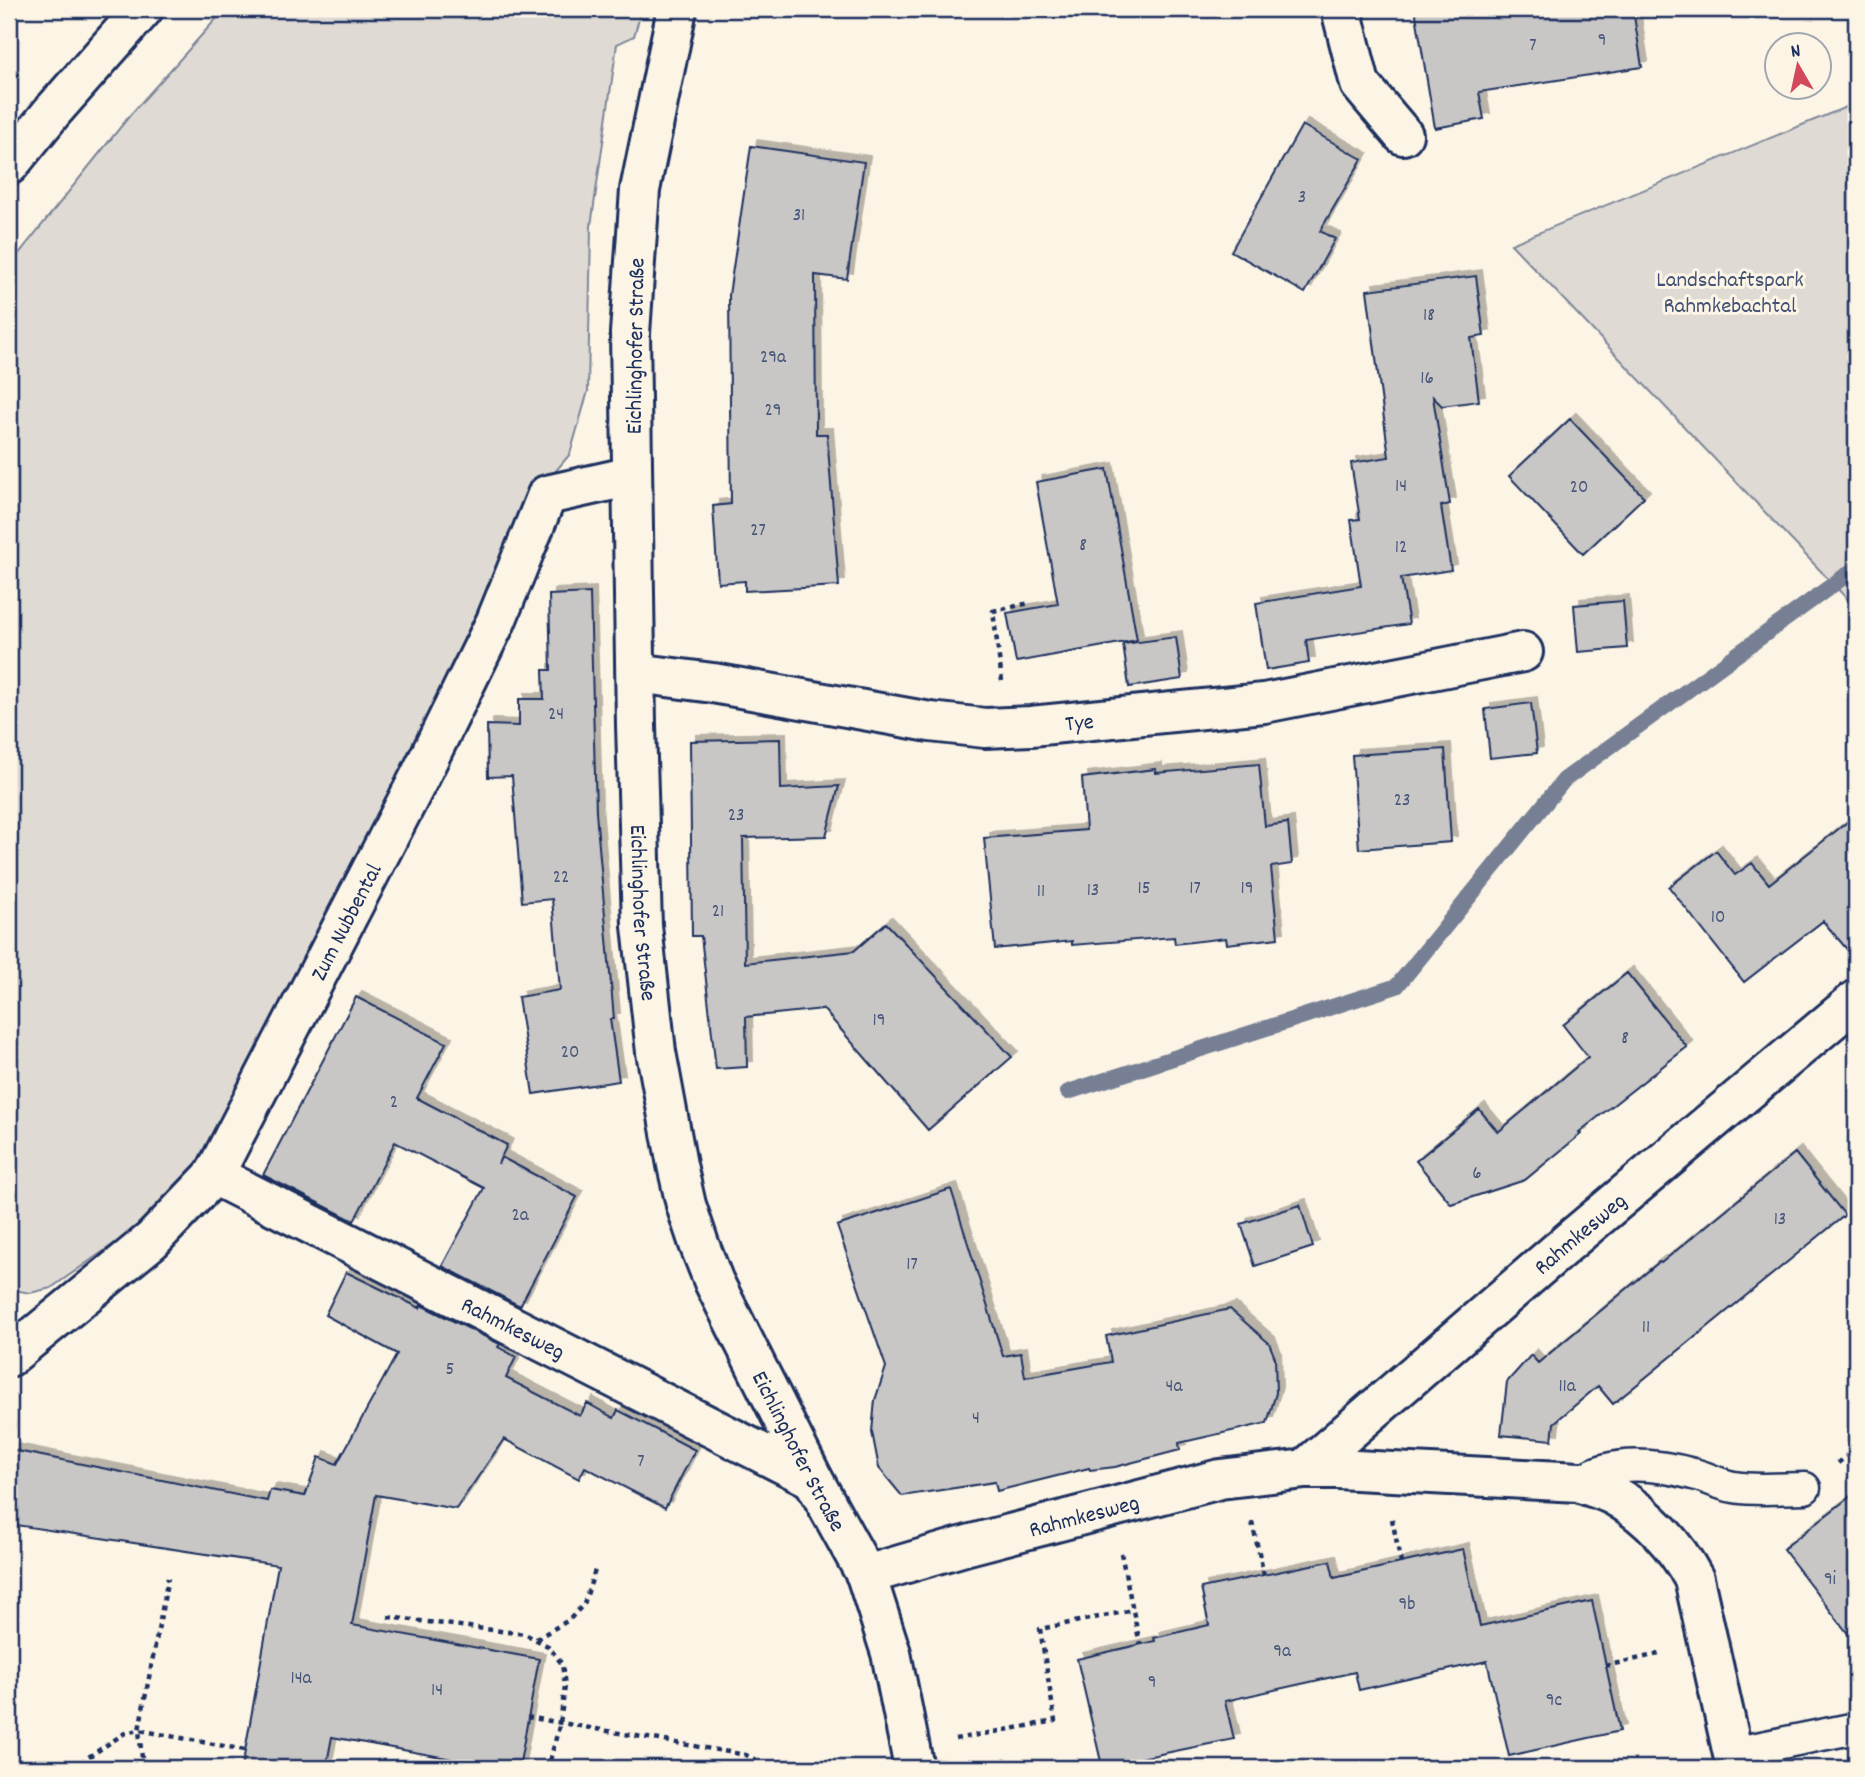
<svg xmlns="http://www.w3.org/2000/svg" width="1865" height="1777" font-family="Dekko,sans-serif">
<defs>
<filter id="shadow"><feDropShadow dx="6" dy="-6" stdDeviation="0" flood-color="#0004"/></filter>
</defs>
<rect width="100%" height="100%" fill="#fcf5e5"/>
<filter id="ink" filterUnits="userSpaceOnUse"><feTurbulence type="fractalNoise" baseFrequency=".0143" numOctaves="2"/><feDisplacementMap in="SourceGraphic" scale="14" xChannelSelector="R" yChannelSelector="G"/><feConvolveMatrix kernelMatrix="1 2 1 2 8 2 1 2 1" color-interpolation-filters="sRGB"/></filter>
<g filter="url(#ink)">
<path fill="#dfdbd4" stroke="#7d8599" stroke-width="2" d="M225,9H640L641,12L634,36L617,44L591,226L588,391L570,454L538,492L462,668L191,1180L118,1241L51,1288L30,1293L9,1289V266L131,114Z
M1856,103V601L1851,603L1511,244Z"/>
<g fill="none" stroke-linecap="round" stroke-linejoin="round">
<path stroke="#767f94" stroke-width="16" d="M1068,1092L1397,986L1564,780L1856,568"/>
</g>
<path fill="#c8c7c6" stroke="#1b2f5e" stroke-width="2" filter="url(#shadow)" d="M1415,9H1633L1642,67L1479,92L1484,119L1435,128Z
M1302,125L1362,159L1320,231L1335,239L1305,293L1231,251Z
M751,146L864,162L847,279L815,275L816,434H827L839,586L745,591V581L718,583L713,506L731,504L729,295Z
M1476,276L1484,336L1471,338L1479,401L1442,406L1433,397L1450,504L1441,506L1451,570L1401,578L1409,624L1306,640L1309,663L1266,670L1256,603L1361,586L1351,520L1360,519L1351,463L1389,457L1367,290Z
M1570,419L1644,497L1583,554L1509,476Z
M1107,469L1137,640L1016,662L1007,613L1058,604L1036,482Z
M590,593L596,812L614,1019H610L619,1081L533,1094L518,997L560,990L552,899L522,902L512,776L488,777L487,725L519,726V699H544L543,670H551L549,595Z
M1623,601L1627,648L1578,652L1574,605Z
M1176,637L1182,679L1129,687L1123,644Z
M1531,703L1537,753L1490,758L1485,709Z
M780,739L781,789L839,786L826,836L743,838L745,963L854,951L886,923L1012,1057L928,1130L823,1009L746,1017L747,1067L716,1069L701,936H692L690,741Z
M1445,749L1451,842L1359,849L1352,755Z
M1259,764L1265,826L1288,823L1292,864L1271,867L1278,938L1227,944L1226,938L1175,944L1174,937L1072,945V941L995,949L984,838L1086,830L1082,778L1156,769V773Z
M1856,815V960L1823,921L1744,982L1669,887L1716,851L1735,875L1752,863L1769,884Z
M1627,973L1687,1047L1579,1132L1581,1134L1525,1180L1451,1204L1416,1161L1479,1109L1498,1132L1588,1057L1563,1025Z
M356,997L446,1043L417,1098L507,1145L498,1164L501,1157L577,1197L520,1306L442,1266L484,1188L395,1142L354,1221L263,1175Z
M1795,1153L1845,1215L1613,1404L1598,1386L1554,1423L1552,1440L1501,1435L1507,1382L1531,1355L1538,1363L1659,1262L1661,1263Z
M951,1189L1003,1356L1021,1353L1025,1377L1111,1362L1106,1336L1230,1309L1269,1343L1275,1358L1276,1393L1267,1423L1179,1443L1180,1450L1115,1467L1090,1470L1089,1468L997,1491L995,1482L902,1496L879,1468L872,1432L875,1400L886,1367L837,1226Z
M1300,1205L1313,1247L1255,1266L1241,1224Z
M346,1272L420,1308L421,1305L500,1344L498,1347L516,1357L506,1378L580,1416L587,1403L614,1418L618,1410L695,1450L665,1508L585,1467L579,1479L504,1439L456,1509L376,1495L352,1625L539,1659L519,1768H501L332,1737L326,1768H242L278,1565L9,1524L12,1450L267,1501L270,1490L305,1496L319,1457L337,1464L397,1354L325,1315Z
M1856,1492V1644L1783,1549Z
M1463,1549L1480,1626L1592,1601L1620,1731L1509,1756L1487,1661L1359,1690L1355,1672L1225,1701L1234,1739L1102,1766L1077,1659L1155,1641L1154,1638L1209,1625L1201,1588L1330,1561L1334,1578Z"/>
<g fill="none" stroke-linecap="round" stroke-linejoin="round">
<defs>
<path id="lane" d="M1579,1482C1611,1459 1656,1464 1693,1474C1707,1477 1720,1485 1734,1487C1756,1491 1782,1488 1805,1488
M1732,1753L1856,1728"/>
<g id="street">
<path id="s1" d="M677,9L640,190L630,333L636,725L642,926L656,1052L677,1165L686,1205L699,1244L714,1282L813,1479L866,1575L891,1653L914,1768"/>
<path d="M1341,9L1360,84L1403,135"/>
<path id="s2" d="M636,673L713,683L930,722L985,728L1031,726L1264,703L1523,652"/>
<path id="s3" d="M214,1175L813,1479"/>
<path id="s4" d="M9,1357L152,1240L214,1175L419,778L496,621L547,495L632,476"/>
<path id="s5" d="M1305,1469L1573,1238L1856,1000"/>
<path id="s6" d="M866,1575L968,1545L1220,1479L1305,1469H1337L1579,1482C1590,1487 1604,1490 1615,1496C1648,1515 1676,1545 1694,1579L1736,1768"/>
</g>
<path id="secondary" d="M9,165L52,112L143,9"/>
</defs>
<use href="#lane" stroke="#1b2f5e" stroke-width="35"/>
<use href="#street" stroke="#1b2f5e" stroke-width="44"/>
<use href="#secondary" stroke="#1b2f5e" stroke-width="44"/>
<path stroke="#1b2f5e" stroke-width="4.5" stroke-dasharray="5 5" stroke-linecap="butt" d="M1002,681L993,611L1030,603
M1838,1463L1856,1448
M1392,1519L1401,1563
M1252,1522L1264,1575
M1121,1553L1140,1644
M388,1617L525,1634L548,1646L562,1664L565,1686L560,1723L548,1768
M536,1639L569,1620L584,1604L595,1570
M1605,1666L1663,1653
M527,1717L746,1755L773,1768
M955,1739L1055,1721L1040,1629L1133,1610
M72,1768L125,1733L139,1730L245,1750
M143,1768L139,1730L168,1578"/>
<use href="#lane" stroke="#fcf5e5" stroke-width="30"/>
<use href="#street" stroke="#fcf5e5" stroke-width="38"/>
<use href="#secondary" stroke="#fcf5e5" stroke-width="38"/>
</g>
</g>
<g text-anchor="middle" stroke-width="6" stroke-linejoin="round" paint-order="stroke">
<g font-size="19" fill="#465578">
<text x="1602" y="45">9</text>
<text x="1533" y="50">7</text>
<text x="1302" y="202">3</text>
<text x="799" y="220">31</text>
<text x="1429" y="320">18</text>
<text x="773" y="362">29a</text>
<text x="1427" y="383">16</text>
<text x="773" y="415">29</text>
<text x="1401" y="491">14</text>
<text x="1579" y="492">20</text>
<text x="758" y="535">27</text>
<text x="1083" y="550">8</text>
<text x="1401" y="552">12</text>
<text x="556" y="719">24</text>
<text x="1402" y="805">23</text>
<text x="736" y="820">23</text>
<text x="561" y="882">22</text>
<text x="1144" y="893">15</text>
<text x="1195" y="893">17</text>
<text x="1247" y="893">19</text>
<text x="1093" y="895">13</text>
<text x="1041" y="896">11</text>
<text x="718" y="916">21</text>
<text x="1718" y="922">10</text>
<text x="879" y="1025">19</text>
<text x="1625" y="1043">8</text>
<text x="570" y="1057">20</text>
<text x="394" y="1107">2</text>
<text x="1477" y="1178">6</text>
<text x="520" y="1220">2a</text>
<text x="1780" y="1224">13</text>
<text x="912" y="1269">17</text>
<text x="1646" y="1332">11</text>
<text x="450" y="1374">5</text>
<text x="1174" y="1391">4a</text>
<text x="1567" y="1391">11a</text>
<text x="976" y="1423">4</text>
<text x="641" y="1466">7</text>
<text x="1830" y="1584">9i</text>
<text x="1407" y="1609">9b</text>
<text x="1282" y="1656">9a</text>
<text x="301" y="1683">14a</text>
<text x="1152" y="1687">9</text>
<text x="437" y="1695">14</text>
<text x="1554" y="1705">9c</text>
</g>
<g font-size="23" fill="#425176" stroke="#fcf5e5">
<text x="1730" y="286">Landschaftspark<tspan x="1730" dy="26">Rahmkebachtal</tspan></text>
</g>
<g font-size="23" fill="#1b2f5e" stroke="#fcf5e5">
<text transform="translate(634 346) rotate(-89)" y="8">Eichlinghofer Straße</text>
<text dy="8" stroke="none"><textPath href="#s2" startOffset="448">Tye</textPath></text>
<text dy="8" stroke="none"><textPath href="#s1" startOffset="908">Eichlinghofer Straße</textPath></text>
<text dy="8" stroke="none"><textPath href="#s4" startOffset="560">Zum Nubbental</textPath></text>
<text dy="8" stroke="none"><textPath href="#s5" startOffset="362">Rahmkesweg</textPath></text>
<text dy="8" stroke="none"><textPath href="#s3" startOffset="336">Rahmkesweg</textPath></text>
<text dy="8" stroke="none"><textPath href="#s1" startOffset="1475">Eichlinghofer Straße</textPath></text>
<text dy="8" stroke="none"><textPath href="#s6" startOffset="226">Rahmkesweg</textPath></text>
</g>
</g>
<rect width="1865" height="1777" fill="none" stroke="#fcf5e5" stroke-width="35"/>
<rect x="18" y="18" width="1830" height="1742" fill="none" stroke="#1b2f5e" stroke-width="2.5" filter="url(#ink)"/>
<g transform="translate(1798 66) rotate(351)"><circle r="33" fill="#fcf5e5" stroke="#a2a6af" stroke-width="2"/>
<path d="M0-5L12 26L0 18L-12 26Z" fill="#d1495b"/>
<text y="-10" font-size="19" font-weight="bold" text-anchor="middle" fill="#1b2f5e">N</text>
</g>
</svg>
